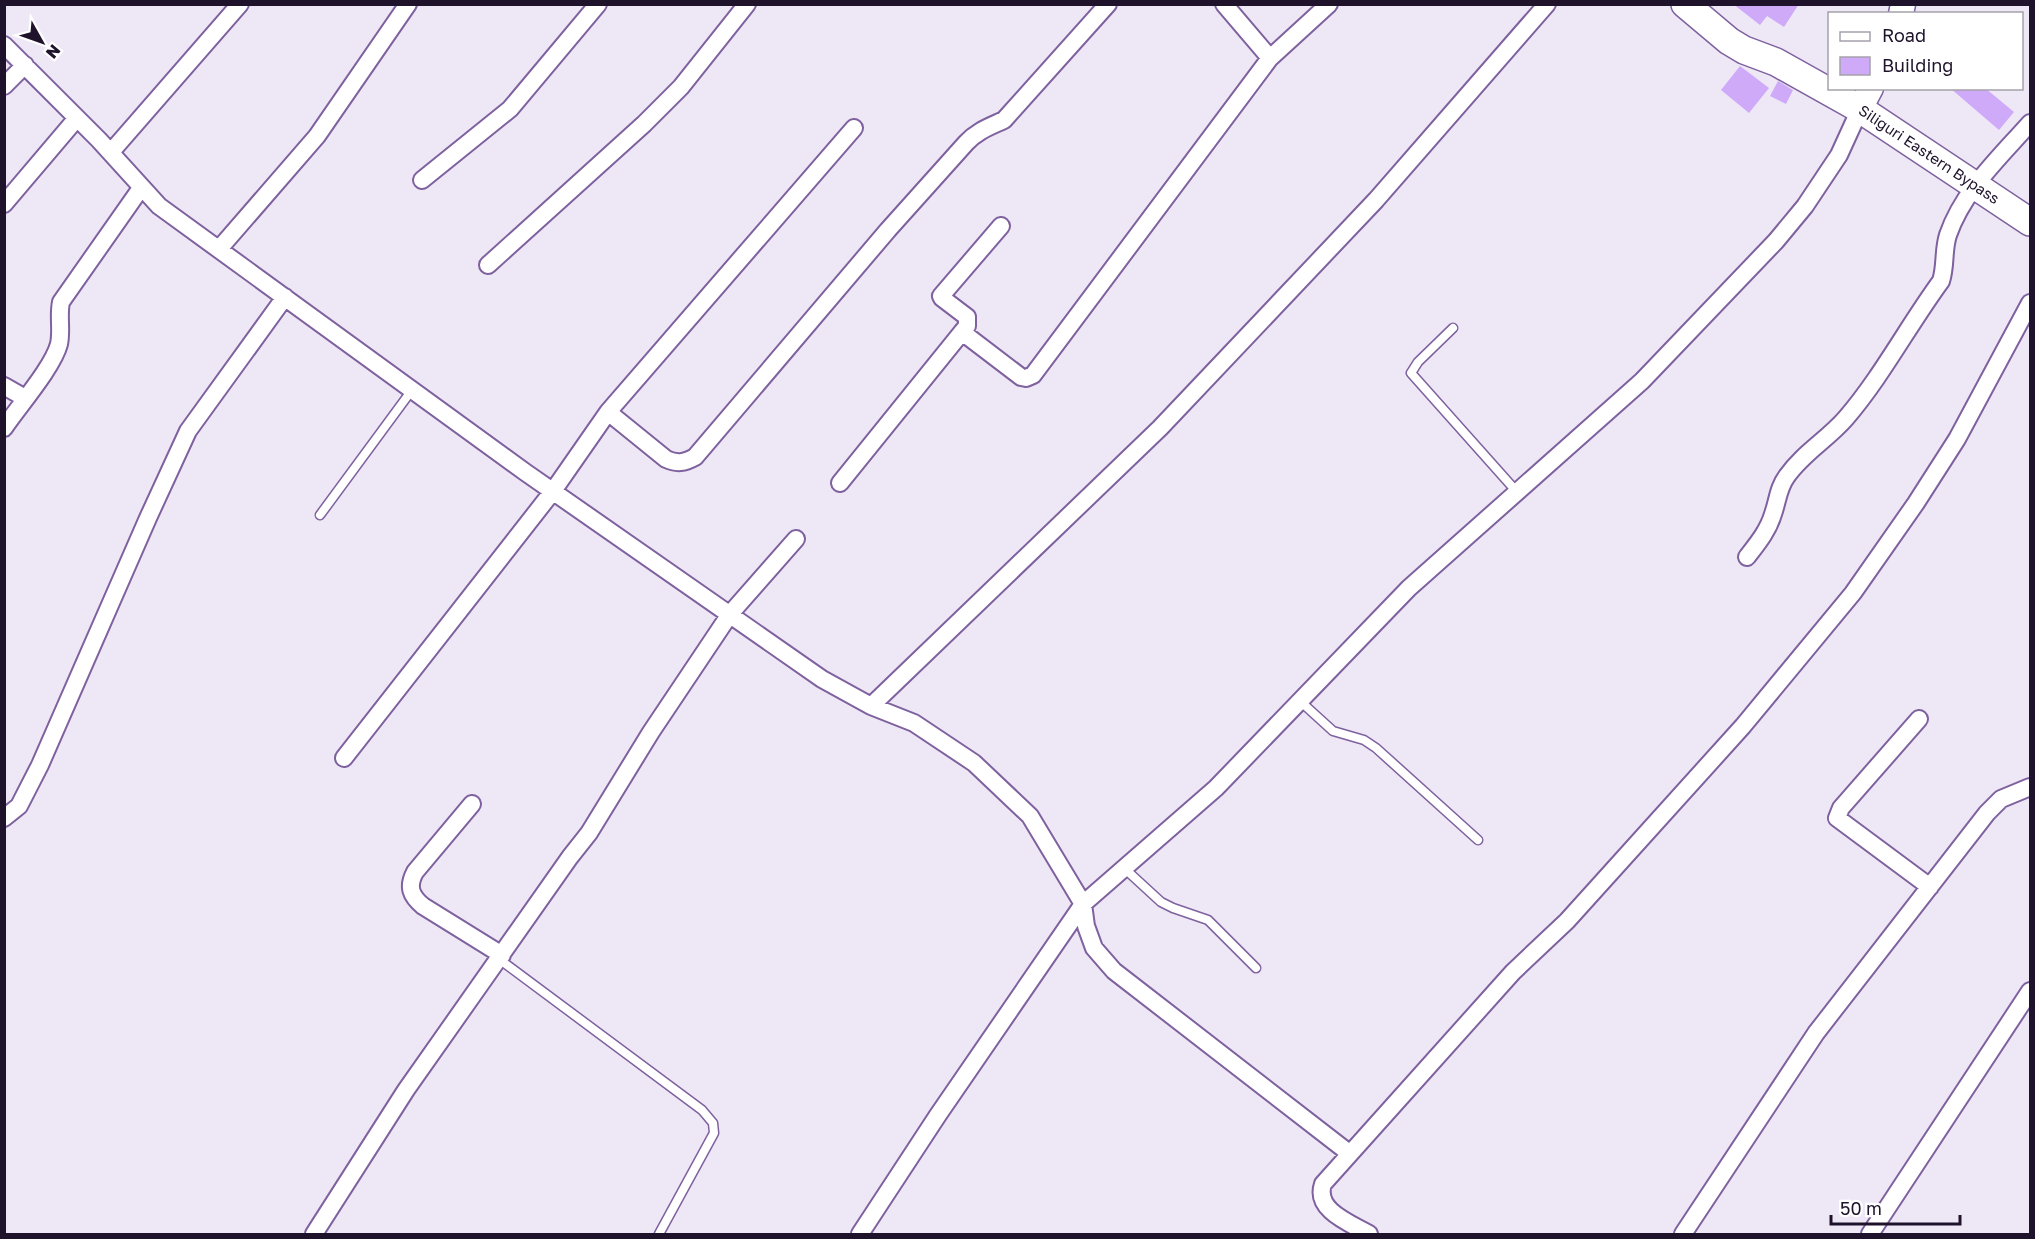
<svg xmlns="http://www.w3.org/2000/svg" width="2035" height="1239" font-family="'Golos Text',sans-serif">
<rect width="100%" height="100%" fill="#eee8f6"/>
<path fill="#ceaaf8" d="M1733,4H1799L1784,27L1767,16L1760,25Z
M1740,66L1769,88L1749,113L1721,90Z
M1778,81L1793,90L1786,104L1770,96Z
M1950,88H1985L2014,112L1999,130Z"/>
<g fill="none" stroke-linecap="round" stroke-linejoin="round">
<defs>
<path id="lane" d="M1453,328L1418,362L1411,373L1517,492
M320,515L412,390
M1300,701L1333,731L1364,740L1376,748L1478,840
M1124,868L1161,902L1173,908L1208,920L1256,968
M499,959L702,1110L713,1123L714,1133L659,1234"/>
<path id="street" d="M1224,4L1270,58
M4,45L99,140L159,206L525,472L822,679L871,706L914,723L974,763L1030,816L1083,904L1086,926L1094,948L1114,971L1349,1153
M4,86L25,65
M111,152L240,4
M422,180L510,109L598,4
M4,204L77,118
M219,249L317,136L408,4
M488,265L644,124L681,87L747,4
M962,332L967,326V317L942,298L941,296L1001,226
M4,386L25,398
M608,412L854,128
M4,428C19,406 53,367 59,344C62,330 58,316 61,302L141,188
M840,483L962,332L1021,377L1026,378L1033,375L1270,58L1329,4
M1747,557C1757,544 1768,531 1773,514C1778,500 1778,488 1787,476C1803,453 1828,439 1846,418C1882,376 1908,326 1941,281C1946,266 1943,250 1948,235C1963,191 2000,157 2030,123
M871,706L1160,428L1376,200L1547,4
M1919,719L1841,808L1837,818L1930,887
M344,758L553,491L608,412L666,459C677,464 684,463 695,457L888,230L966,143C977,131 989,127 1004,120L1108,4
M472,804L415,872C407,887 411,896 423,906L502,955
M4,818L19,806L40,765L148,518L188,431L285,297
M314,1234L406,1090L570,857L589,833L651,732L730,614L796,539
M860,1234L938,1115L1083,904L1216,788L1409,588L1642,381L1776,241L1805,206L1839,155L1860,109
M1369,1234C1350,1223 1314,1210 1323,1184L1513,972L1567,921L1743,726L1853,593L1916,503L1957,439L2030,303
M1683,1234L1816,1033L1987,813L2001,799L2030,787
M1870,1234L2030,991"/>
<path id="secondary" d="M1901,14L1903,4
M1860,109L1871,88"/>
<g id="primary">
<path id="s1" d="M1685,4L1729,41L1744,50L1776,62L1860,109L2030,222"/>
</g>
</defs>
<use href="#lane" stroke="#7e619e" stroke-width="11"/>
<use href="#street" stroke="#7e619e" stroke-width="20"/>
<use href="#secondary" stroke="#7e619e" stroke-width="27"/>
<use href="#primary" stroke="#7e619e" stroke-width="30"/>
<use href="#lane" stroke="#fff" stroke-width="8"/>
<use href="#street" stroke="#fff" stroke-width="16"/>
<use href="#secondary" stroke="#fff" stroke-width="24"/>
<use href="#primary" stroke="#fff" stroke-width="27"/>
</g>
<g text-anchor="middle" stroke-width="5" stroke-linejoin="round" paint-order="stroke">
<g font-size="15" fill="#1e132b" stroke="#fff">
<text dy="5" stroke="none"><textPath href="#s1" startOffset="288">Siliguri Eastern Bypass</textPath></text>
</g>
</g>
<rect width="2035" height="1239" fill="none" stroke="#1e132b" stroke-width="12"/>
<rect x="1828" y="12" width="195" height="78" fill="#ffffff" stroke="#a5a1aa" stroke-width="1.5"/>
<rect x="1840" y="32" width="30" height="9" fill="#ffffff" stroke="#a5a1aa" stroke-width="1.5"/>
<text x="1882" y="42" font-size="18" fill="#1e132b">Road</text>
<rect x="1840" y="57" width="30" height="18" fill="#ceaaf8" stroke="#a5a1aa" stroke-width="1.5"/>
<text x="1882" y="72" font-size="18" fill="#1e132b">Building</text>
<g transform="translate(42 42) rotate(130)" stroke="#ffffff" stroke-width="4.5" paint-order="stroke">
<path d="M0-4.5L10 22L0 15L-10 22Z" fill="#1e132b"/>
<text y="-9" font-size="16" font-weight="bold" text-anchor="middle" fill="#1e132b">N</text>
</g>
<path d="M1831 1215v9h129v-9" fill="none" stroke="#1e132b" stroke-width="3"/>
<text x="1840" y="1215" font-size="18" fill="#1e132b" stroke="#ffffff" stroke-width="4.5" paint-order="stroke">50 m</text>
</svg>
